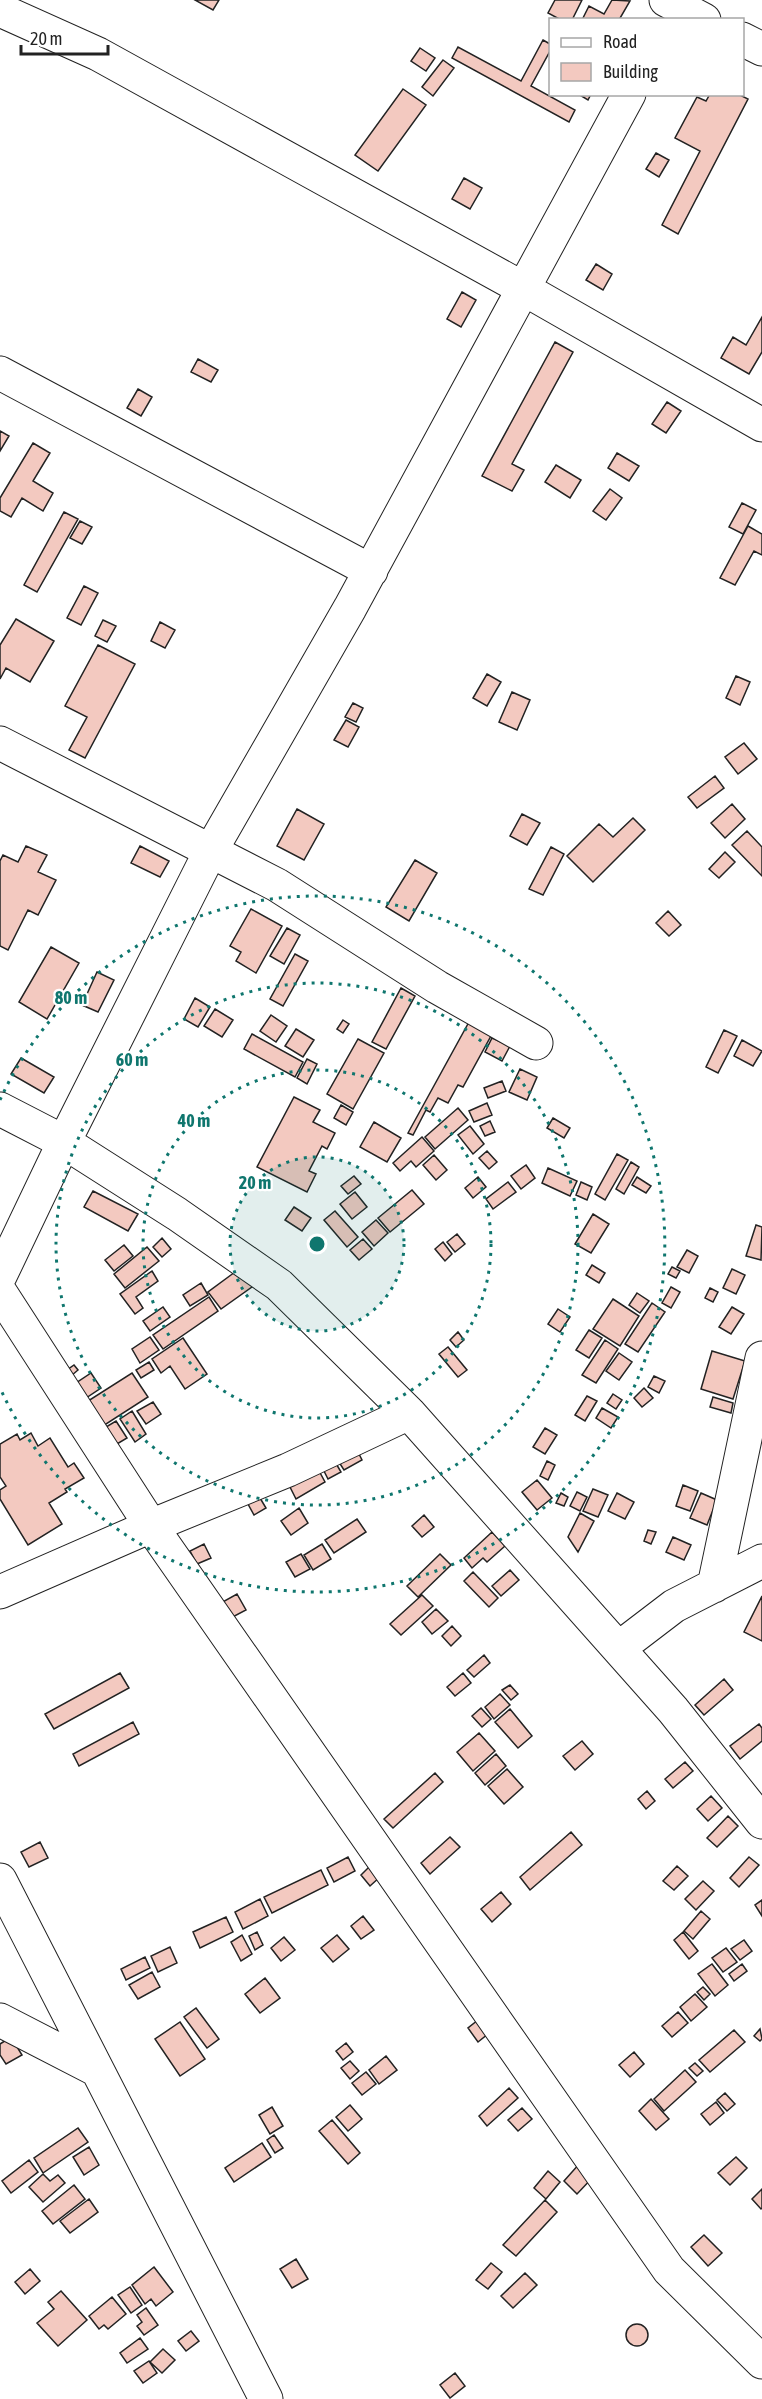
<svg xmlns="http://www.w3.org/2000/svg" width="762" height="2399" font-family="'Asap Condensed',sans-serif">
<rect width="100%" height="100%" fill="#fff"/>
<path fill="#f3c9c0" stroke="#222" stroke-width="1.5" d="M195,0H219L213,10Z
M555,0H582L572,20H561L548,13Z
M612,0L630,1L619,20H582L589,6L604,14Z
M543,40L550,44V51L531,86L575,110L569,122L452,58L458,47L521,81Z
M420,48L435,58L426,71L411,61Z
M443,60L454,68L433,96L422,87Z
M403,89L426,105L378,171L355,155Z
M578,94H591L588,100Z
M710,94H738L748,99L678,234L662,225L700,151L675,138L697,97L706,101Z
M656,153L669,160L659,177L646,169Z
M464,178L482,188L470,209L452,199Z
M596,264L612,274L603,290L586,280Z
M462,292L476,300L461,327L447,319Z
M762,317V352L749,374L721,358L733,337L746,345Z
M555,342L573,352L512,464L524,470L512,491L482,476Z
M198,359L218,370L211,382L191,372Z
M138,389L152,397L141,416L127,408Z
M667,402L681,411L666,433L652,424Z
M0,431L9,436L0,451Z
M33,443L50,453L33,481L53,493L43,511L22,498L11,517L0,511V498Z
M617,453L639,466L629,481L608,468Z
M556,465L581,480L570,498L545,482Z
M610,489L622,498L606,520L593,511Z
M742,503L756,510L743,534L729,527Z
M64,512L78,519L37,592L24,585Z
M80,521L92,527L82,544L70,538Z
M748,526L762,534V555L754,551L735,585L720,578Z
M84,586L98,593L81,625L67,618Z
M16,619L54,641L30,682L6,668L0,679V645Z
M103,620L116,626L107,642L95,636Z
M160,622L175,630L165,648L151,641Z
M98,645L135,664L85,758L69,750L87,717L65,706Z
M487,674L501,682L487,706L473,698Z
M736,676L750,682L740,705L726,698Z
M512,692L530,700L517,730L499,722Z
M353,703L363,708L356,722L345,717Z
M346,720L359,727L348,747L334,740Z
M744,743L757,759L738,774L725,757Z
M715,776L724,788L697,808L688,797Z
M732,804L745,819L725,838L711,823Z
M297,809L324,824L304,860L277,846Z
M522,814L540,823L527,845L510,836Z
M633,818L645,830L593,882L567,856L599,824L613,837Z
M747,831L762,847V876L732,845Z
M26,846L47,855L38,872L56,880L38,915L28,910L8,950L0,946V861L3,855L18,862Z
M140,846L169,861L160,877L131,863Z
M551,847L564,854L543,895L529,889Z
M725,852L735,862L719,878L709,869Z
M415,860L437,873L409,921L386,907Z
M251,909L282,926L256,973L236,961L241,952L230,946Z
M668,911L681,925L669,936L656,923Z
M287,928L300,935L284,964L270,956Z
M51,947L79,963L47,1019L19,1002Z
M295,954L308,961L283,1006L270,999Z
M97,972L114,980L98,1012L82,1005Z
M401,988L415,996L386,1049L372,1042Z
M195,998L210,1007L198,1027L184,1019Z
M215,1009L233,1020L222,1037L204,1026Z
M271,1015L287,1026L276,1042L260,1031Z
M343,1020L349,1024L343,1033L337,1029Z
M469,1022L492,1034L463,1087L458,1085L448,1103L438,1098L430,1112L426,1110L413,1135L408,1133Z
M296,1029L314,1040L303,1057L285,1046Z
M724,1030L737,1036L718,1073L706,1067Z
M252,1034L303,1062L295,1077L244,1049Z
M492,1038L510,1046L502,1061L485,1052Z
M358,1039L384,1053L353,1109L327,1094Z
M742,1040L762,1051L753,1066L734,1056Z
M21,1058L54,1077L44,1093L11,1074Z
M307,1059L317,1064L307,1084L297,1078Z
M520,1069L537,1077L527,1100L509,1092Z
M502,1081L506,1091L488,1098L484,1088Z
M294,1097L320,1110L313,1122L335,1133L327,1149L322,1146L309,1171L316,1174L307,1192L257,1167Z
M487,1103L492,1115L474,1122L469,1111Z
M341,1105L353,1112L346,1125L334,1118Z
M458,1108L468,1120L435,1149L425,1137Z
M553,1118L570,1128L564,1138L547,1128Z
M490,1121L495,1132L485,1136L480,1126Z
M374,1122L401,1138L387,1162L360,1147Z
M470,1126L484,1144L473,1154L458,1135Z
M422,1137L434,1151L416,1167L411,1161L400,1171L393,1163Z
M487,1151L497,1162L489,1169L479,1158Z
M617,1154L628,1160L605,1200L595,1194Z
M434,1155L447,1170L436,1180L423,1165Z
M631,1162L639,1167L624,1194L616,1189Z
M526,1165L535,1178L521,1189L511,1176Z
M548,1168L577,1181L570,1196L542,1183Z
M354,1176L361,1184L348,1194L341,1186Z
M478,1177L486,1187L473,1198L465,1188Z
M637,1177L651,1186L646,1193L632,1185Z
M508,1182L516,1192L493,1209L486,1199Z
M581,1182L592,1187L587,1200L576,1195Z
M412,1190L424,1204L390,1232L378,1218Z
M93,1191L138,1214L128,1231L84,1207Z
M355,1192L367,1207L352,1219L340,1204Z
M294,1207L311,1218L302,1231L285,1220Z
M335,1211L358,1237L347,1247L324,1220Z
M593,1214L609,1224L591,1253L575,1244Z
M376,1220L388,1233L374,1246L362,1232Z
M756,1225L762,1227L761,1260L746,1256Z
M457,1234L465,1244L455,1252L447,1242Z
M162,1238L171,1249L162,1257L153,1247Z
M363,1239L372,1249L359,1260L350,1250Z
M443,1242L452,1254L445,1261L435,1249Z
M124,1245L133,1256L114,1271L105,1260Z
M147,1247L159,1261L125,1288L114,1274Z
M687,1250L698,1256L689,1273L677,1267Z
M592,1265L605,1273L599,1283L586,1275Z
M672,1267L680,1271L676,1278L668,1274Z
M732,1269L745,1275L736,1294L723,1288Z
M152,1271L158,1281L136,1297L143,1308L135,1314L120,1294Z
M235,1272L259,1282L221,1309L208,1292Z
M201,1283L208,1295L190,1306L183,1295Z
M671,1287L680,1292L671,1308L662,1303Z
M710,1288L718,1292L713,1302L705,1298Z
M637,1293L649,1301L640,1313L629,1305Z
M209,1297L218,1311L163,1349L153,1335Z
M613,1299L639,1316L620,1346L593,1329Z
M652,1303L665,1312L638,1352L625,1344Z
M163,1307L170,1317L150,1331L143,1321Z
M732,1307L744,1314L731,1334L719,1327Z
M558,1309L570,1317L560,1332L548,1324Z
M589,1330L602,1338L589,1358L576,1350Z
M458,1332L464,1340L456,1347L450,1340Z
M150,1337L159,1350L140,1363L132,1349Z
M183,1338L207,1374L185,1389L170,1366L161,1373L152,1359Z
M605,1340L618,1349L596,1383L582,1375Z
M448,1347L467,1370L458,1377L439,1354Z
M712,1351L745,1361L733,1399L701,1389Z
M619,1353L632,1362L619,1380L606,1371Z
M149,1362L154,1370L141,1378L136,1370Z
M74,1365L78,1370L71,1376L67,1370Z
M91,1373L101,1388L86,1398L76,1383Z
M132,1373L148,1397L103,1426L88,1401Z
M654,1376L665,1381L659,1393L648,1387Z
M644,1388L653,1398L642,1407L634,1398Z
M613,1394L622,1400L616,1409L607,1403Z
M587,1396L597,1401L585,1421L575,1415Z
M713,1397L733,1403L731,1413L710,1407Z
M153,1402L161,1414L146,1424L137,1411Z
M602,1408L618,1417L611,1428L596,1418Z
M132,1411L146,1434L135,1442L120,1419Z
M116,1421L127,1438L117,1444L106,1427Z
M545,1428L557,1435L545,1454L533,1447Z
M31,1433L38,1446L50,1438L68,1467L74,1463L84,1478L65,1489L67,1492L49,1503L62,1524L28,1545L0,1499V1490L6,1486L0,1477V1444L17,1434L20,1440Z
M356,1448L362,1460L344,1470L337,1459Z
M334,1460L341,1472L328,1479L322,1467Z
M547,1461L555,1465L548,1480L540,1476Z
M318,1469L325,1482L296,1499L289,1485Z
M537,1480L552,1498L537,1510L522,1492Z
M683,1485L698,1491L690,1511L676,1506Z
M593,1489L608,1495L598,1517L583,1511Z
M577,1492L587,1497L580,1511L570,1506Z
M561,1493L568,1497L564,1506L556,1503Z
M617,1493L634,1502L625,1519L608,1511Z
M701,1493L717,1500L707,1525L690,1518Z
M260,1498L266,1508L254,1515L248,1504Z
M299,1508L308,1523L291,1535L281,1521Z
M580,1513L594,1521L578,1552L568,1537Z
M424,1515L434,1527L422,1537L412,1526Z
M357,1519L366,1532L334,1553L325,1540Z
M648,1530L656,1532L651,1544L644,1541Z
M492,1532L505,1546L487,1562L483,1558L472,1568L464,1558Z
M673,1537L691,1545L684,1560L666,1552Z
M204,1544L211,1558L197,1564L190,1551Z
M322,1544L331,1559L313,1570L304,1555Z
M301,1554L310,1569L295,1577L286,1562Z
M440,1554L451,1565L418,1597L407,1586Z
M510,1570L519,1580L501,1596L492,1586Z
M473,1572L498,1598L489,1607L464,1581Z
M237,1594L246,1610L227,1620L219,1604Z
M422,1595L433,1606L401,1635L390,1624Z
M762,1596V1641L744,1632Z
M436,1609L448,1621L432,1634L422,1622Z
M452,1626L461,1636L451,1646L442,1636Z
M484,1655L490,1663L474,1677L467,1670Z
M120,1673L129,1688L54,1729L45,1714Z
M463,1673L471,1683L455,1696L447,1687Z
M724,1679L733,1690L704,1715L695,1705Z
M510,1685L518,1694L511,1700L502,1690Z
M500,1694L510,1705L494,1719L485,1707Z
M481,1708L491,1719L482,1727L472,1716Z
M510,1709L532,1736L518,1748L495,1722Z
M133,1722L139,1734L79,1766L73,1754Z
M759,1724L762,1728V1741L740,1759L730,1746Z
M479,1733L495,1751L473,1771L457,1752Z
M582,1741L593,1754L575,1770L563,1756Z
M496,1754L506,1766L485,1785L475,1773Z
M685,1762L693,1771L673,1788L665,1779Z
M507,1769L523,1787L504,1804L488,1786Z
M435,1773L443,1782L393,1828L384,1819Z
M647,1791L655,1801L646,1809L638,1799Z
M711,1796L722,1808L708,1821L697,1809Z
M728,1816L738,1826L717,1847L707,1838Z
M571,1832L582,1845L530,1890L520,1877Z
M450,1837L460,1847L430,1874L421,1863Z
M40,1842L48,1858L29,1867L21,1852Z
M348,1857L355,1871L334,1882L327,1868Z
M749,1857L759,1865L739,1887L730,1878Z
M371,1865L381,1876L370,1886L361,1875Z
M677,1866L688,1876L674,1890L663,1881Z
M321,1870L328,1885L272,1913L264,1897Z
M703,1881L714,1891L696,1910L685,1899Z
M501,1892L511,1904L492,1922L481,1909Z
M260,1899L268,1916L243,1929L235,1912Z
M762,1900V1916L755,1905Z
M701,1911L710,1919L693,1939L684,1931Z
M363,1916L374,1930L361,1939L351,1926Z
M226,1917L233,1932L200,1948L193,1932Z
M257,1932L263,1945L255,1950L249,1936Z
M683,1932L698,1951L689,1959L674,1940Z
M242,1935L252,1954L241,1961L231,1942Z
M337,1935L349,1949L333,1962L321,1948Z
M284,1937L295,1950L281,1961L271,1948Z
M744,1940L752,1951L740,1960L731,1949Z
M170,1947L177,1963L158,1972L151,1956Z
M726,1948L737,1962L723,1972L712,1958Z
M145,1957L150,1968L126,1980L121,1969Z
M712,1964L728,1985L715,1996L698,1974Z
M742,1964L747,1971L734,1981L729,1974Z
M152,1972L160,1987L138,1999L129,1985Z
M265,1978L280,1998L260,2013L245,1994Z
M703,1987L710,1994L704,2000L697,1992Z
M695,1994L707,2007L691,2021L680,2007Z
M196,2008L219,2039L207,2048L184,2017Z
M678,2012L688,2023L672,2037L662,2026Z
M483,2016L493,2030L478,2042L468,2028Z
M180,2022L205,2059L180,2076L155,2039Z
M760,2029L762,2039L760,2041L754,2036Z
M734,2030L745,2042L710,2072L699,2060Z
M11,2037L22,2055L6,2064L0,2055V2044Z
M346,2043L353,2052L343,2060L336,2051Z
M634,2052L644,2064L630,2077L619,2065Z
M386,2056L397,2070L379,2084L369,2070Z
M350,2061L359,2071L350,2079L341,2068Z
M695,2063L703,2071L697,2076L689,2068Z
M685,2070L696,2082L664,2111L654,2099Z
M366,2072L376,2084L362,2095L352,2083Z
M509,2088L518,2098L487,2126L479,2116Z
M725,2093L735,2104L727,2111L717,2100Z
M651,2099L669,2119L656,2130L639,2111Z
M716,2102L724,2113L710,2125L701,2114Z
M350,2105L362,2119L348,2131L336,2117Z
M272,2107L283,2126L270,2134L259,2115Z
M522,2108L532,2119L518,2131L508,2120Z
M332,2120L360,2153L348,2164L319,2131Z
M78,2128L88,2142L43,2173L34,2158Z
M274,2135L283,2148L275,2153L267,2140Z
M262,2143L271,2157L234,2182L225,2168Z
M89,2147L99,2165L84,2175L73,2157Z
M736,2157L747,2168L730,2185L718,2173Z
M29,2160L38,2172L11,2193L2,2181Z
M580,2163L594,2176L577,2194L564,2181Z
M548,2171L560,2182L546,2199L534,2188Z
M43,2174L50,2181L58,2175L65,2183L43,2202L29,2187Z
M74,2185L85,2199L53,2224L42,2211Z
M762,2189V2208L761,2209L752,2199Z
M89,2199L98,2212L70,2233L60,2221Z
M545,2200L557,2212L516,2256L503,2245Z
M704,2235L722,2253L708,2266L691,2247Z
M296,2259L308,2279L292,2288L280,2269Z
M491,2263L502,2272L488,2289L476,2280Z
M154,2267L173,2292L156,2306L151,2299L145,2304L132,2285Z
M30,2269L40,2281L25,2294L15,2282Z
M525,2273L537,2285L513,2308L501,2296Z
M130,2287L142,2305L131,2313L118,2295Z
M61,2291L87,2320L58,2346L37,2323L54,2309L48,2302Z
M112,2297L126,2314L108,2329L104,2325L99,2329L89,2316Z
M146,2308L158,2325L144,2335L137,2326L142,2322L137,2315Z
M626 2335a11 11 0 1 1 22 0a11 11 0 1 1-22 0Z
M191,2331L199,2341L186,2351L178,2341Z
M140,2338L148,2349L127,2363L120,2353Z
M163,2349L175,2360L162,2373L150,2362Z
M149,2361L157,2373L143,2383L134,2371Z
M455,2373L465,2386L450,2398L440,2385Z"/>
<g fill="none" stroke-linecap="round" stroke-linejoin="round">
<defs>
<path id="minor" d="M666,0L704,20
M0,10L98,54L524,289L762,425
M742,39L762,49
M0,373L371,571
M0,743L277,885L437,987L536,1043
M0,1109L64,1142L177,1214L279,1285L409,1413L673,1710L762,1822
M0,1276L64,1142L210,852L350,608L629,94
M0,1292L151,1526L0,1592
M409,1413L288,1470L151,1526L669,2270L762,2362
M714,1586L762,1358
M619,1648L674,1606L762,1561
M0,1880L266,2399
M0,2020L97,2070"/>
</defs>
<use href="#minor" stroke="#222" stroke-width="35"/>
<use href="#minor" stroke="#fff" stroke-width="33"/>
</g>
<circle cx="317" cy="1244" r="87" fill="#0f766e" fill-opacity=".12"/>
<g fill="none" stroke="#0f766e" stroke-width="3" stroke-dasharray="3 6">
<circle cx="317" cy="1244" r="87"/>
<circle cx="317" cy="1244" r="174"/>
<circle cx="317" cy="1244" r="261"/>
<path d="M0 1100A348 348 0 1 1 0 1388"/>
</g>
<circle cx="317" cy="1244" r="9" fill="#0f766e" stroke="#fff" stroke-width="3"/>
<g font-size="18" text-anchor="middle" font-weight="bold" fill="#0f766e" stroke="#fff" stroke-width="4.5" stroke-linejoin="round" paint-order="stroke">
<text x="71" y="1004">80 m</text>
<text x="132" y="1066">60 m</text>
<text x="194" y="1127">40 m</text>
<text x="255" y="1189">20 m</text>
</g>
<rect x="549" y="18" width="195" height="78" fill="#ffffff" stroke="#a7a7a7" stroke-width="1.5"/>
<rect x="561" y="38" width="30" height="9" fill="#ffffff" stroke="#a7a7a7" stroke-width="1.5"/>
<text x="603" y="48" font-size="18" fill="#222222">Road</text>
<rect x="561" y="63" width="30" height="18" fill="#f3c9c0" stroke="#a7a7a7" stroke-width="1.5"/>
<text x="603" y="78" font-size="18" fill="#222222">Building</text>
<path d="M21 45v9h87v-9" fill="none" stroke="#222222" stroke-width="3"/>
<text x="30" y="45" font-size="18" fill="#222222" stroke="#ffffff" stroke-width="4.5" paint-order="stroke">20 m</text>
</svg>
